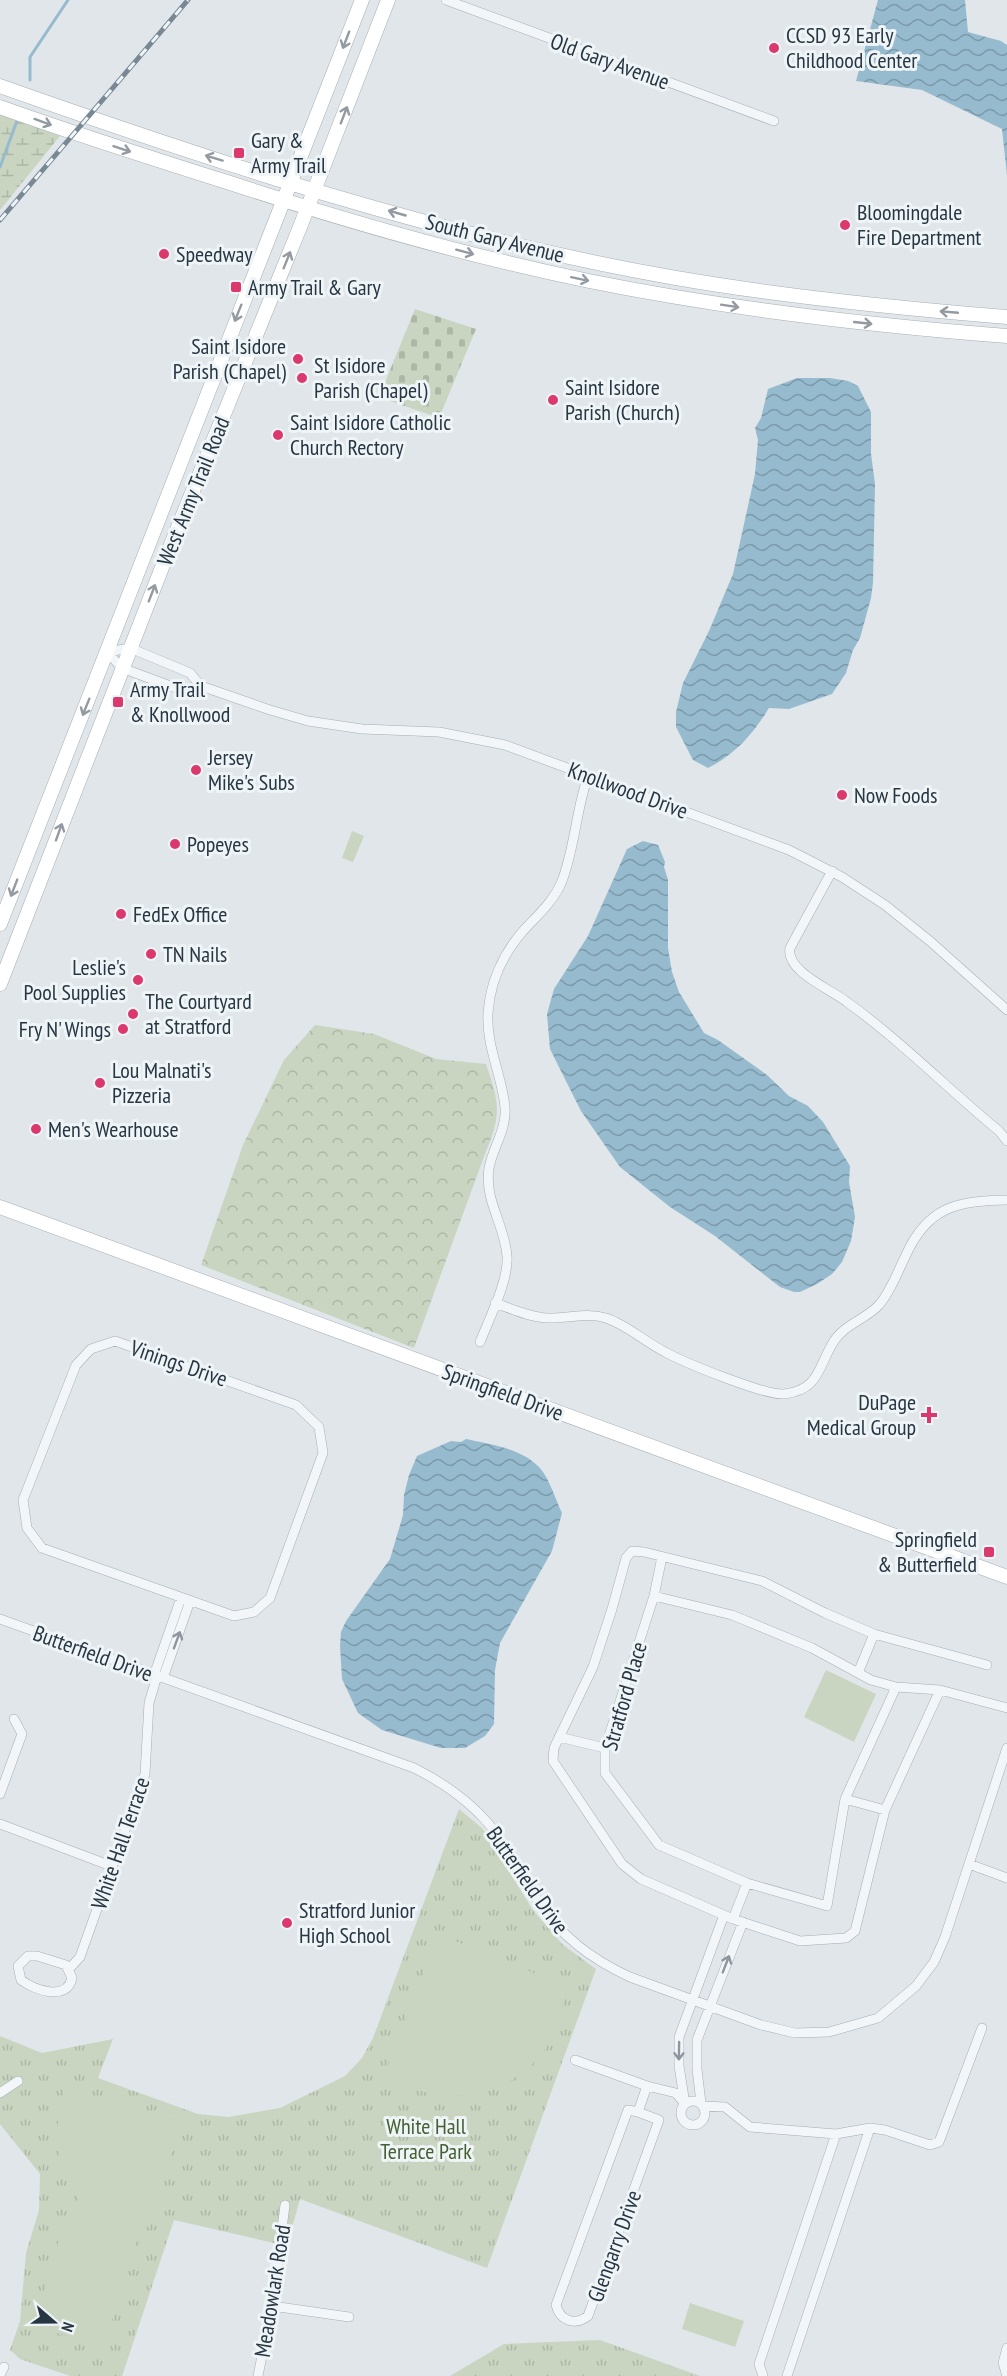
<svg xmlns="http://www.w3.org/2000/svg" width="1007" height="2376" font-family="'PT Sans Narrow',sans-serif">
<defs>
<pattern id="grass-tufts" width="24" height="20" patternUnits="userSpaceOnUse" patternTransform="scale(1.5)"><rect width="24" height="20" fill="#c9d5c0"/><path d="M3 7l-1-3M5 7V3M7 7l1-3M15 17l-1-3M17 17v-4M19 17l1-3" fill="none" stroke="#adb7a6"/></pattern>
<pattern id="forest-crowns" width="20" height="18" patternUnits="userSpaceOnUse" patternTransform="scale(1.5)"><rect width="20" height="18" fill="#c9d5c0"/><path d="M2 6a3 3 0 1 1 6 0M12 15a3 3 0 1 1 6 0" fill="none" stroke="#adb7a6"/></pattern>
<pattern id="wetland-marsh" width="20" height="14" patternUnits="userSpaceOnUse" patternTransform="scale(1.5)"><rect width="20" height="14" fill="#c9d5c0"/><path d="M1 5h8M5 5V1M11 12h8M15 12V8" fill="none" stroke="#adb7a6"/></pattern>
<pattern id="cemetery-stones" width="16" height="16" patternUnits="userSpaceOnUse" patternTransform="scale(1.5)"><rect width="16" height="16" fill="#c9d5c0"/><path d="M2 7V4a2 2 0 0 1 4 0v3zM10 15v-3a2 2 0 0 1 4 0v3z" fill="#adb7a6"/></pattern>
<pattern id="water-waves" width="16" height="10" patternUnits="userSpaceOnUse" patternTransform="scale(1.5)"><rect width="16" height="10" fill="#97bbce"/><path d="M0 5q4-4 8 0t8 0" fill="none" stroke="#7b99a9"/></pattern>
</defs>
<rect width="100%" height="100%" fill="#e0e6ea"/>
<path fill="url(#grass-tufts)" d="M459,1809L483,1829L533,1910L562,1944L596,1969L487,2268L300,2199L287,2246L174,2220L122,2376H70L20,2359L10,2350L20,2321L26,2253L39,2210L40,2174L0,2124V2036L42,2053L113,2039L98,2078L198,2114L228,2117L280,2108L345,2076L362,2058L373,2038Z
M600,2340L700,2376H450L504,2344Z"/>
<path fill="url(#forest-crowns)" d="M315,1025L374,1034L436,1059L486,1064C499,1102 502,1114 486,1151L414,1348L201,1265L243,1145L284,1060Z"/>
<path fill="url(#wetland-marsh)" d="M0,114L60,136L0,210Z"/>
<path fill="url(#cemetery-stones)" d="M415,309L476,329L439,418L379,397Z"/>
<path fill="#c9d5c0" d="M352,831L364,836L353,862L342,858Z
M826,1670L876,1694L854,1742L804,1717Z
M448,1938L565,1986C563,1998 563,2012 559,2023C538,2080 476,2109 418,2090C407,2086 396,2077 386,2071L435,1944Z
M65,2089L174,2121L179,2129L142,2243L136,2241L104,2347L33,2326L71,2201L81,2203C53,2160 52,2138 65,2089Z
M690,2303L744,2321L735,2347L682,2329Z"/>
<path fill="url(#water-waves)" d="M878,0H965L968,32L1001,41L1007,45V175L1002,129L922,90L856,81Z
M797,378H830L848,381L858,386L871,412V454L875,484L873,583L871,598L860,638L853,650L846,673L832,694L789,709L769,708C753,734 736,754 708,768L693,760L676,727V712L683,683L709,631L733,574L755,474L758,440L755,428L761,418L768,389Z
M643,841L658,845L665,862L664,867L668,880V948L672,972L679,992L704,1033L718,1040L767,1075L789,1096L808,1106L823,1122L850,1166L849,1182L855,1217L851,1241L842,1262L832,1274L817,1284L800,1292H794L780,1287L715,1236L670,1207L620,1167L581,1111L550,1049L547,1014L554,989L588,936L627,849Z
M466,1439C489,1444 521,1448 539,1467C550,1479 555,1499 562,1513L552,1551L500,1643L495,1670L494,1724L485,1736L465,1748H441L382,1730L358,1713L342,1679L340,1646L341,1632L346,1621L390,1559L403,1515L404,1495L409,1475L417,1456L451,1441L461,1442Z"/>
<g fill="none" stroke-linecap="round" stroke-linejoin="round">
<path stroke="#97bbce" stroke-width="3" d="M30,80V57L68,0
M0,167L18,118"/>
<defs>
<path id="street" d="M446,0L774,121
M107,652L122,668L181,690L201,686L270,710L308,721L362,729L439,732L505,745L789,850L842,877L885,905L931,942L1007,1010
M107,652L130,648L190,673L201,686
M832,871L790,948C785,971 832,990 847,1002C901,1041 948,1089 999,1131L1007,1141
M495,1303C512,1309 529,1317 547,1318C567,1319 586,1312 606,1318C627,1325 645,1342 665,1352C683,1362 766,1396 784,1394C820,1390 818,1366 834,1341C844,1325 866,1319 879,1305C891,1291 897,1273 905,1257C927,1207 956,1201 1007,1200
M115,1341L296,1405L319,1427L323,1453L270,1598L254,1612L234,1616L42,1548L27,1528L23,1500L76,1365L91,1349Z
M480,1342C489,1319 509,1280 507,1256C505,1225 484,1201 489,1168C493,1147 507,1129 505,1107C502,1075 486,1047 488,1013C490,983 503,954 523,931C537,916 554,901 562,881C575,847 576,810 588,776
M654,1596L662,1557
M0,1619L414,1768C442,1782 466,1798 487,1822C507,1845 520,1874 537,1899C560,1936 591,1959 630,1977L761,2025L795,2033L829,2032L878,2018L916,1986L934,1962L945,1937L1007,1748
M874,1634L987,1665
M858,1673L874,1634L825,1613L762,1581L644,1552L632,1551L626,1558L612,1609L593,1667L554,1748L553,1761L622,1864L641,1879L733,1919L800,1941L846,1938L855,1931L885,1810L940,1690
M154,1675L181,1598
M163,1678L190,1601
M896,1687L845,1799L827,1906L747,1883L659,1845L605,1773V1748L654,1596L732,1615L812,1648L871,1680L896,1687L940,1690L1007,1708
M559,1737L605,1748
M0,1794L22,1734L14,1719
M845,1799L885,1810
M0,1824L111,1866
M969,1864L1007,1878
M733,1919L747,1883
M28,1956H37L66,1965L72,1978C67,2002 34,1990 21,1980L18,1966Z
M69,1969L80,1957L145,1774L149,1703L157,1676
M575,2060L647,2086L676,2093L685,2104
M0,2093L18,2081
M681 2113a12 12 0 1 1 24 0a12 12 0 1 1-24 0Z
M701,2103L697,2069V2040L743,1922
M685,2104L679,2066V2037L724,1915
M703,2106L725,2107L750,2127L836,2134L870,2128L885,2130L930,2145L939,2142L982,2028
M638,2112L628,2110L556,2305C560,2321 575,2326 588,2316L659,2120L638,2112L647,2086
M272,2306L349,2317
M0,2375L4,2367
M258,2376L272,2306L285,2205
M763,2376L759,2364L836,2134
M787,2376L870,2128
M1007,2376L1003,2363L1007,2348"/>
<path id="secondary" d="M0,86C220,164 445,238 676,278C786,297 896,308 1007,317
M0,107C75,134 151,158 227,182C346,221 467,256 589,281C727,309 866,325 1007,336
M0,924L362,0
M0,984L168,552L300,227L388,0
M0,1207L1007,1577"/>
</defs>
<use href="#street" stroke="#a5aeb5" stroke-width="10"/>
<use href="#secondary" stroke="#a5aeb5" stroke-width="15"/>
<use href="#street" stroke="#f3f6f8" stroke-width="9"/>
<use href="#secondary" stroke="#fff" stroke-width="14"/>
<defs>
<path id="rail" d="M0,220L188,0"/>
</defs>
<use href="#rail" stroke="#788895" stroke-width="5"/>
<use href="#rail" stroke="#eff4f7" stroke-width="3" stroke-dasharray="9" stroke-linecap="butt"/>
</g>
<defs><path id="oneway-shaft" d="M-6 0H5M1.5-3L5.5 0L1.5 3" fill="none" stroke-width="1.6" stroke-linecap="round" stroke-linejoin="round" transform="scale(1.5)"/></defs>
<g stroke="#939aa1">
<use href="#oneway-shaft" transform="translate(346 40) rotate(111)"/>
<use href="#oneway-shaft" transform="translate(344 115) rotate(-69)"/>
<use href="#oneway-shaft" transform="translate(43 122) rotate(20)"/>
<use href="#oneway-shaft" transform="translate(122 149) rotate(18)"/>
<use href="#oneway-shaft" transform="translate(214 158) rotate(-163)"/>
<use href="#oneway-shaft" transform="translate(397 213) rotate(-164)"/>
<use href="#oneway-shaft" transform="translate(465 252) rotate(15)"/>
<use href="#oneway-shaft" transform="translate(287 260) rotate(-68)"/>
<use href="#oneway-shaft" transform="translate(580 279) rotate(12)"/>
<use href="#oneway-shaft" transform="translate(730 306) rotate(9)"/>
<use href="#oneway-shaft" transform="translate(949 312) rotate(-175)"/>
<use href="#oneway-shaft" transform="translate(238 313) rotate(112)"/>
<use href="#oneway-shaft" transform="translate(863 323) rotate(6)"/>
<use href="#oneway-shaft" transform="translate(152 593) rotate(-69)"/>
<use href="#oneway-shaft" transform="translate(86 707) rotate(112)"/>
<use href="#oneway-shaft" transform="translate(59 832) rotate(-70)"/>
<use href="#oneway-shaft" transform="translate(14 888) rotate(111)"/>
</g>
<g stroke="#8d969e">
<use href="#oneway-shaft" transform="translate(177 1640) rotate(-70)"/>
<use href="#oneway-shaft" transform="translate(726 1964) rotate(-69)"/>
<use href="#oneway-shaft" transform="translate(679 2051) rotate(91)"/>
</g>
<g fill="#db396d" stroke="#eff4f7" stroke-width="2">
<circle cx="774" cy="48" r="6"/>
<rect x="233" y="147" width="12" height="12" rx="3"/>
<circle cx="845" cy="225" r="6"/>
<circle cx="164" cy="254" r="6"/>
<rect x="230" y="281" width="12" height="12" rx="3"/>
<circle cx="298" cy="359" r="6"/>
<circle cx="302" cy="378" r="6"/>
<circle cx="553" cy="400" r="6"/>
<circle cx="278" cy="435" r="6"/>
<rect x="112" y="696" width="12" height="12" rx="3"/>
<circle cx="196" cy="770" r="6"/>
<circle cx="842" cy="795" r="6"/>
<circle cx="175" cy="844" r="6"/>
<circle cx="121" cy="914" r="6"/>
<circle cx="151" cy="954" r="6"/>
<circle cx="138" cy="980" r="6"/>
<circle cx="133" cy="1014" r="6"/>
<circle cx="123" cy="1029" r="6"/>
<circle cx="100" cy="1083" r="6"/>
<circle cx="36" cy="1129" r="6"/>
<path d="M926 1406h6v6h6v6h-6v6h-6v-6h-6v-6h6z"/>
<rect x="983" y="1546" width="12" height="12" rx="3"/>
<circle cx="287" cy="1923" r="6"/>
</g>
<g text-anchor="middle" stroke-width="6" stroke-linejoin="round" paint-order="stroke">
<g font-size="22" fill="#273643" stroke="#eff4f7" text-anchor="start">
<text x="786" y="43">CCSD 93 Early<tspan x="786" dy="25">Childhood Center</tspan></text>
<text x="251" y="148">Gary &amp;<tspan x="251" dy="25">Army Trail</tspan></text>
<text x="857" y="220">Bloomingdale<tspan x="857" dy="25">Fire Department</tspan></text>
<text x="176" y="262">Speedway</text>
<text x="248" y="295">Army Trail &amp; Gary</text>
<text x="286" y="354" text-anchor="end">Saint Isidore<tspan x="286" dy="25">Parish (Chapel)</tspan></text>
<text x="314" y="373">St Isidore<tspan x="314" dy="25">Parish (Chapel)</tspan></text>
<text x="565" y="395">Saint Isidore<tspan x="565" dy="25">Parish (Church)</tspan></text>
<text x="290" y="430">Saint Isidore Catholic<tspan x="290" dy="25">Church Rectory</tspan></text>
<text x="130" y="697">Army Trail<tspan x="130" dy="25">&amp; Knollwood</tspan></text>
<text x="208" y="765">Jersey<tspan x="208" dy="25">Mike's Subs</tspan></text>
<text x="854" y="803">Now Foods</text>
<text x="187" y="852">Popeyes</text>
<text x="133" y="922">FedEx Office</text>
<text x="163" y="962">TN Nails</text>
<text x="126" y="975" text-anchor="end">Leslie's<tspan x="126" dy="25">Pool Supplies</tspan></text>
<text x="145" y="1009">The Courtyard<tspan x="145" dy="25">at Stratford</tspan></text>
<text x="111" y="1037" text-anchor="end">Fry N' Wings</text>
<text x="112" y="1078">Lou Malnati's<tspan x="112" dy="25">Pizzeria</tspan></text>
<text x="48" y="1137">Men's Wearhouse</text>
<text x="916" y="1410" text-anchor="end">DuPage<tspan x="916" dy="25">Medical Group</tspan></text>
<text x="977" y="1547" text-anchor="end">Springfield<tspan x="977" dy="25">&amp; Butterfield</tspan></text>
<text x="299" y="1918">Stratford Junior<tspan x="299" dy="25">High School</tspan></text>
</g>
<g font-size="22" fill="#273643" stroke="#eff4f7">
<text transform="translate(610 61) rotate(20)" y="8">Old Gary Avenue</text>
<text transform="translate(495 238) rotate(14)" y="8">South Gary Avenue</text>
<text transform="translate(193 491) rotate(-68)" y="8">West Army Trail Road</text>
<text transform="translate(628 790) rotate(20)" y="8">Knollwood Drive</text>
<text transform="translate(179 1363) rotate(19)" y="8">Vinings Drive</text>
<text transform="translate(503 1392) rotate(20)" y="8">Springfield Drive</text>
<text transform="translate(93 1653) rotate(20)" y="8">Butterfield Drive</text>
<text transform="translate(624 1696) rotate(-74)" y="8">Stratford Place</text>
<text transform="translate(120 1843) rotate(-71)" y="8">White Hall Terrace</text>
<text transform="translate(528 1880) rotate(55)" y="8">Butterfield Drive</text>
<text transform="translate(614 2246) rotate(-70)" y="8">Glengarry Drive</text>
<text transform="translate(272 2291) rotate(-81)" y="8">Meadowlark Road</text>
</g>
<g font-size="22" fill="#436033" stroke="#eff4f7">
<text x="426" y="2134">White Hall<tspan x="426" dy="25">Terrace Park</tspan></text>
</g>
</g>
<g transform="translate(54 2322) rotate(110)" stroke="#eff4f7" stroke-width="4.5" paint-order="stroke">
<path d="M0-4.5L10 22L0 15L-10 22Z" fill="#273643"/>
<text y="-9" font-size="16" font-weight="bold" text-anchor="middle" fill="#273643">N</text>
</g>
</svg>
